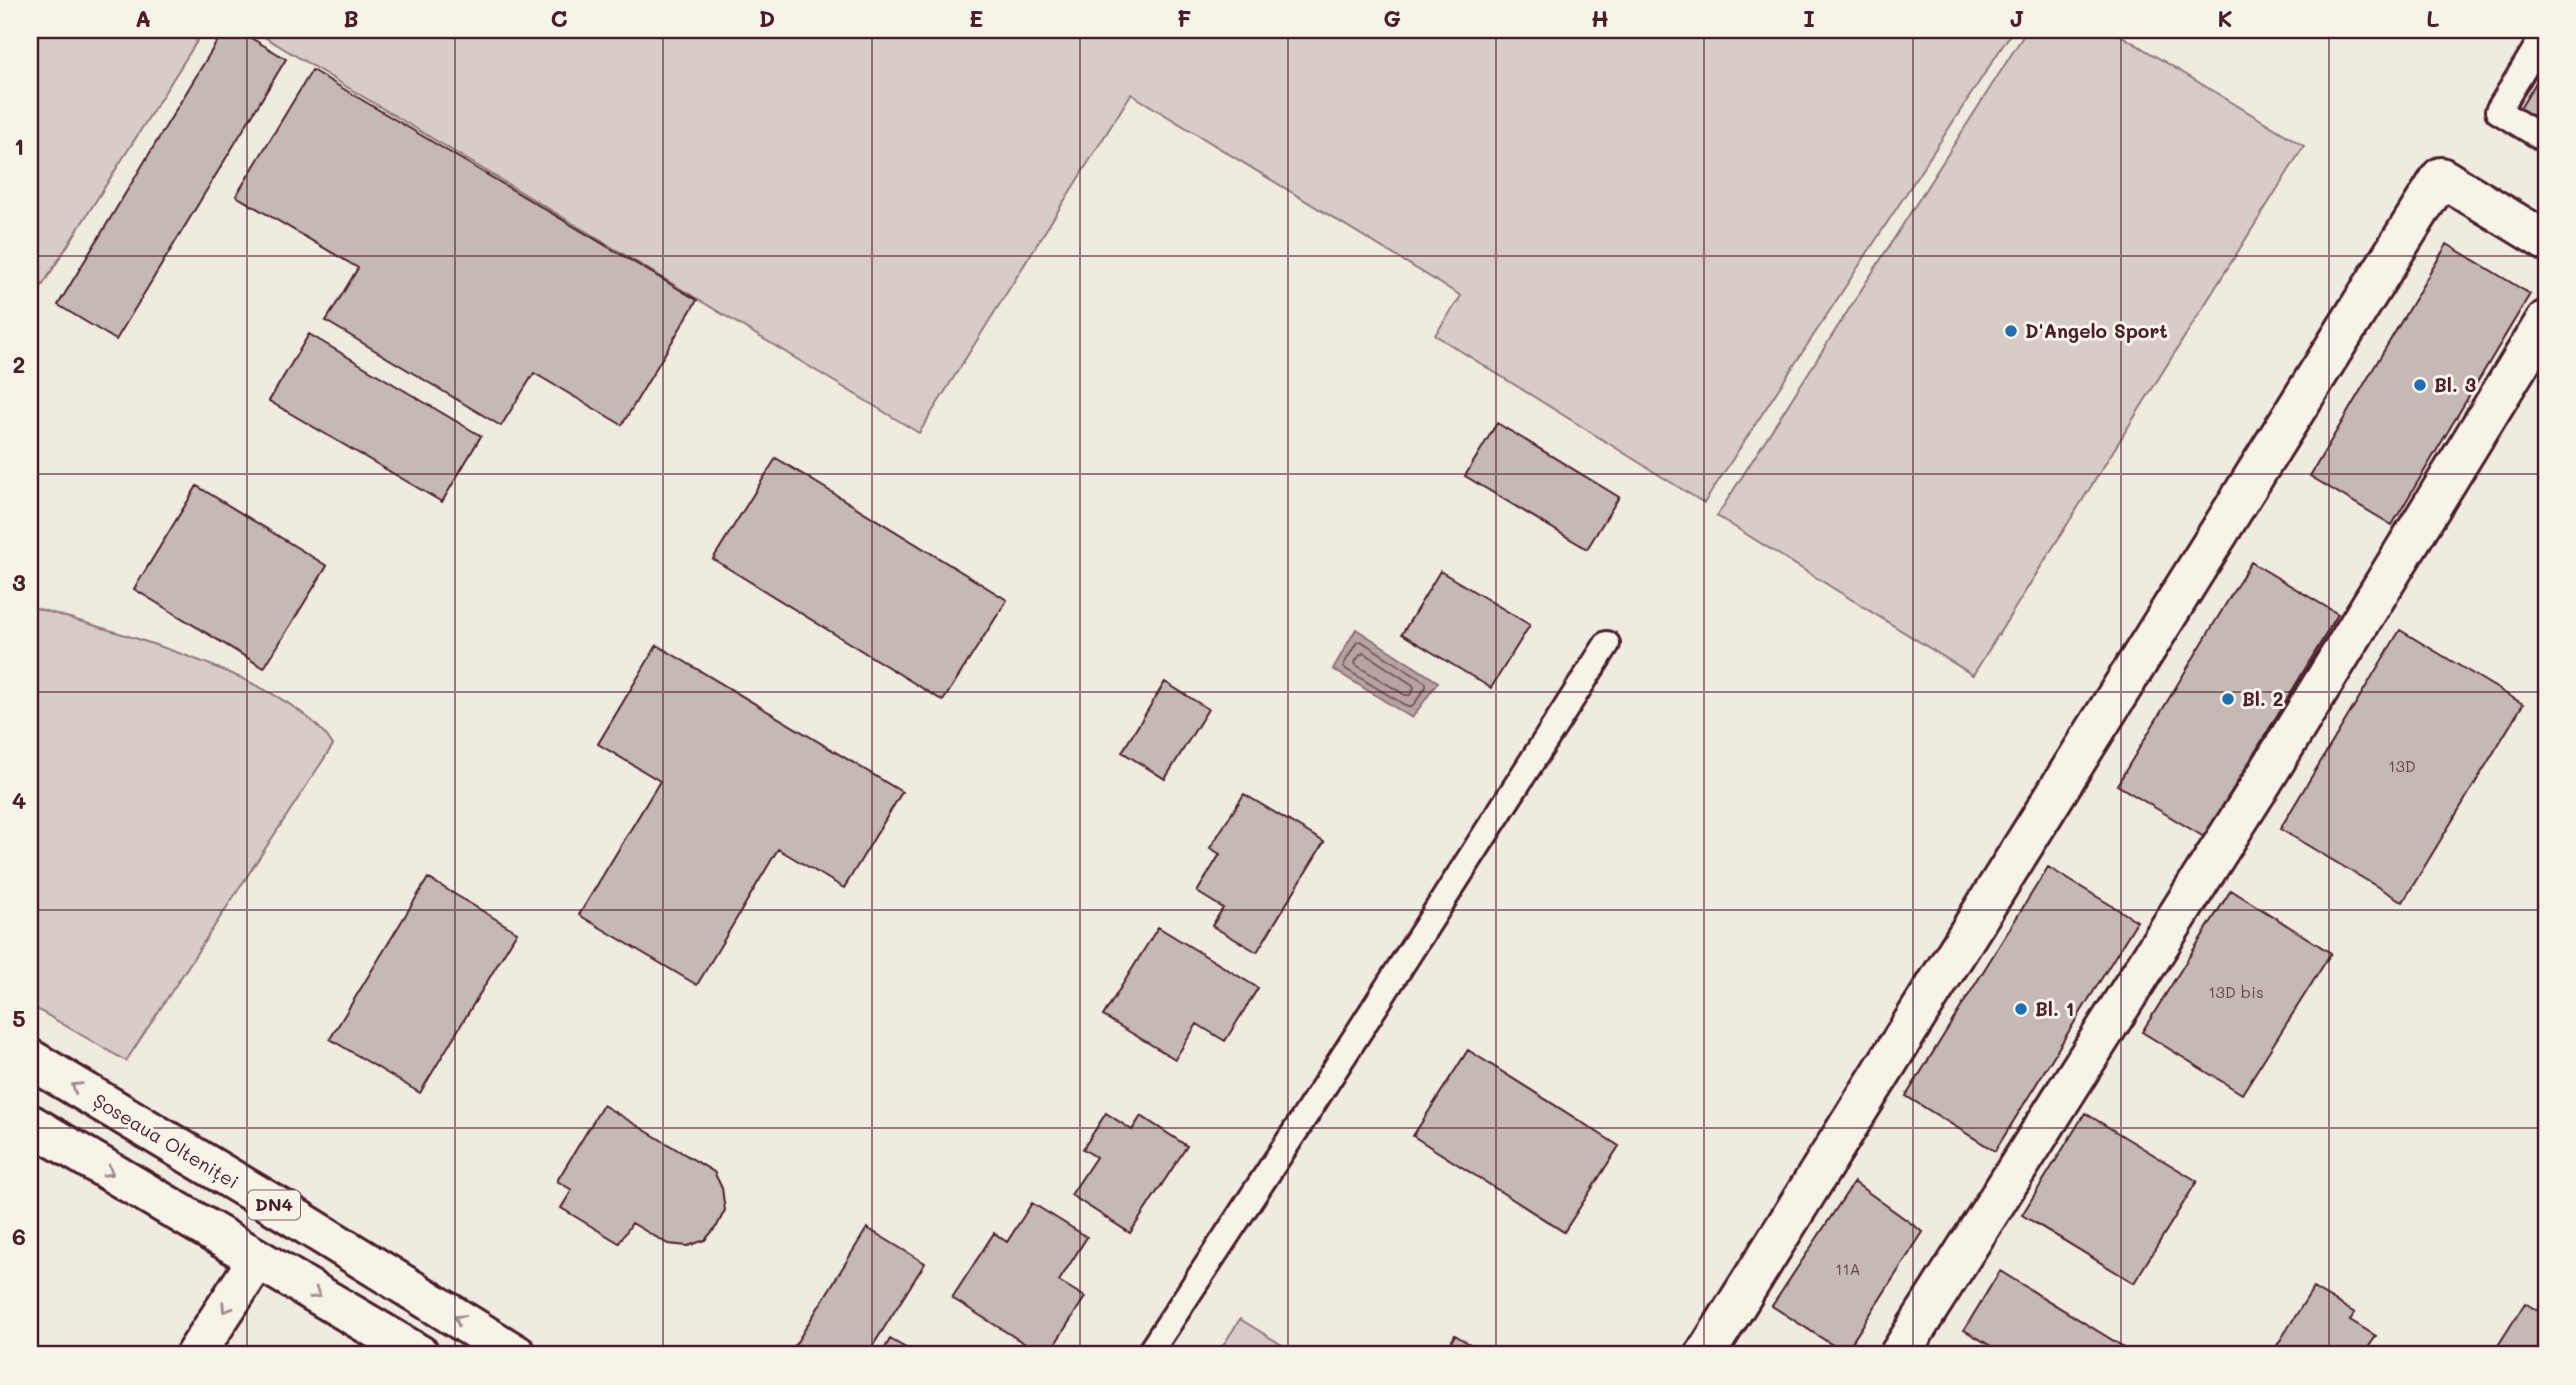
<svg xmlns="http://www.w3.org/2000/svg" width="2576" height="1385" font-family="Mali,sans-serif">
<rect width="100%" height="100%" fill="#f0ebe0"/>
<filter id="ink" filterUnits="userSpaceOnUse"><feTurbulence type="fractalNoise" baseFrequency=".0143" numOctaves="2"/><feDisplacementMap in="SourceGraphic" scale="14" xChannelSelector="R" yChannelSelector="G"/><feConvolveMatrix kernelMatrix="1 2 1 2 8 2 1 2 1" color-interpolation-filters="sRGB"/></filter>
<g filter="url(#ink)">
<path fill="#d8cdc6" stroke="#917678" stroke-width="2" d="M30,30H204L30,305Z
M253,30H2013L1704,503L1435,335L1461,296L1131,94L919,433Z
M2027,30H2112L2304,146L1973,675L1717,516Z
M30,606C108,631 291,676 333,745L126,1061L30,1005Z
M1240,1319L1298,1355H1217Z"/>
<path fill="#b7a4a2" stroke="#8b6f72" stroke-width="2" d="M1356,629L1438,682L1412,718L1333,669Z"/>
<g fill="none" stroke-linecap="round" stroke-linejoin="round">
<path stroke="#76545b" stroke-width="2" d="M1361,641L1426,683V687L1412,707H1408L1344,668V664L1357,642Z
M1364,653L1413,685L1414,689L1410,695H1405L1356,665L1355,662L1360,655Z"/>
</g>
<path fill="#c6b8b3" stroke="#4a1f2b" stroke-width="2" d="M224,30H238L286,59L116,340L58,305Z
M2546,66V128L2518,112Z
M312,70L697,300L622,425L534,373L501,426L326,321L358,268L236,196Z
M2447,244L2530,294L2392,525L2310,476Z
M309,334L481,436L442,502L269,401Z
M1497,423L1619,497L1587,549L1465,476Z
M776,458L1007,600L943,701L713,559Z
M197,486L327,566L264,668L134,589Z
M2251,562L2338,614L2204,837L2117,785Z
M1440,571L1530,625L1491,688L1402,634Z
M2400,630L2523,704L2403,902L2280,829Z
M657,645L902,792L844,888L778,849L697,985L579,915L660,781L598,744Z
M1165,682L1208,709L1165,779L1122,752Z
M1244,794L1324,842L1257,952L1212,926L1223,908L1197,892L1220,854L1210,848Z
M2048,867L2137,921L1995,1151L1906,1096Z
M428,878L517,932L420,1093L330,1039Z
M2231,890L2331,953L2242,1094L2142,1032Z
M1158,927L1258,988L1225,1041L1197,1024L1175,1059L1103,1016Z
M1468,1050L1619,1146L1564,1232L1413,1136Z
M603,1105L714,1172L722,1188L725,1210L717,1226L705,1240L688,1246L668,1244L632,1223L619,1243L561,1208L572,1190L557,1181Z
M1106,1113L1132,1130L1141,1116L1187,1146L1130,1233L1071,1195L1096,1157L1083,1149Z
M2085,1113L2197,1181L2134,1283L2022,1215Z
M1854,1182L1923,1232L1845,1353L1772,1306Z
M1032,1203L1087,1237L1059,1281L1085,1297L1048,1355H1043L952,1298L994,1233L1007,1242Z
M867,1228L925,1263L867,1355H789Z
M2000,1271L2122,1346L2116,1355H2006L1964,1330Z
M2313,1288L2355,1313L2350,1320L2376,1336L2363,1355H2271Z
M2525,1303L2546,1316V1355H2492Z
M1455,1335L1486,1354L1485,1355H1443Z
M890,1339L918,1355H881Z"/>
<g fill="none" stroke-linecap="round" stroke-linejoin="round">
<defs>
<path id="lane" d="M2546,32L2498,111L2546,140
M1148,1355L1298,1127L1607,644"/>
<path id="street" d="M195,1355L257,1260
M1705,1355L2441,177L2546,241
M1899,1355L2258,789L2546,320"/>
<path id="primary" d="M30,1059L286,1212L517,1355
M30,1124L420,1355"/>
</defs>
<use href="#lane" stroke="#4a1f2b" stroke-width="30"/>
<use href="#street" stroke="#4a1f2b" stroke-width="44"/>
<use href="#primary" stroke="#4a1f2b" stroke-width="44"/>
<use href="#lane" stroke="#f7f3e8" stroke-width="24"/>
<use href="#street" stroke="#f7f3e8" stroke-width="38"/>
<use href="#primary" stroke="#f7f3e8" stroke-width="38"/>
</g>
<defs><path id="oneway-chevron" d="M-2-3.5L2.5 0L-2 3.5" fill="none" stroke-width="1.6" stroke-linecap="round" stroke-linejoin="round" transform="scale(1.75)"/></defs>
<g stroke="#a0898a">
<use href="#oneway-chevron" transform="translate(76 1087) rotate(-149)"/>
<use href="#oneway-chevron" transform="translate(109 1172) rotate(31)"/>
<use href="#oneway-chevron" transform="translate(316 1294) rotate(30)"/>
<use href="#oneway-chevron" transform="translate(226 1308) rotate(123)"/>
<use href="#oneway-chevron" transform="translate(459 1319) rotate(-148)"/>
</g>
</g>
<path fill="none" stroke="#4a1f2b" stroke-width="2" stroke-opacity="0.55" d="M247,30V1355M455,30V1355M663,30V1355M872,30V1355M1080,30V1355M1288,30V1355M1496,30V1355M1704,30V1355M1913,30V1355M2121,30V1355M2329,30V1355M30,256H2546M30,474H2546M30,692H2546M30,910H2546M30,1128H2546"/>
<g fill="#1f6fb2" stroke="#f7f3e8" stroke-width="2.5">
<circle cx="2011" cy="331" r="7"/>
<circle cx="2420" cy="385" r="7"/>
<circle cx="2228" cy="699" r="7"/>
<circle cx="2021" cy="1009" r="7"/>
</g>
<g text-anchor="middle" stroke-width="6" stroke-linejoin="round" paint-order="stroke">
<g font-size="16" fill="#69454d">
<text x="2402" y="772">13D</text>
<text x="2236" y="998">13D bis</text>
<text x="1848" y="1275">11A</text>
</g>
<rect fill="#f7f3e8" stroke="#7e5f64" stroke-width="2" x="248" y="1190.5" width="52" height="29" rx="5"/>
<g font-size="18" font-weight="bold" fill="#4a1f2b">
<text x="274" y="1211">DN4</text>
</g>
<g font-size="19" font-weight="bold" fill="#4a1f2b" stroke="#f7f3e8" text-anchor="start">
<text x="2025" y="338">D'Angelo Sport</text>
<text x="2434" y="392">Bl. 3</text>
<text x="2242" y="706">Bl. 2</text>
<text x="2035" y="1016">Bl. 1</text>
</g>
<g font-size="19" fill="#4a1f2b" stroke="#f7f3e8">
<text transform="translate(166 1141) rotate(31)" y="7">Șoseaua Olteniței</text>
</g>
</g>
<rect width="2576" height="1385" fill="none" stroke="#f7f3e8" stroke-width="77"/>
<rect x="38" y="38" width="2500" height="1308" fill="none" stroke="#4a1f2b" stroke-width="2.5"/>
<g font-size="23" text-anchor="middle" font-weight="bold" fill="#4a1f2b">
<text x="143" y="27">A</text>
<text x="351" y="27">B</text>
<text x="559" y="27">C</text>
<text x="767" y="27">D</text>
<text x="976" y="27">E</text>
<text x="1184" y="27">F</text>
<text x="1392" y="27">G</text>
<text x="1600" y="27">H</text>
<text x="1809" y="27">I</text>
<text x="2017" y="27">J</text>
<text x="2225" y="27">K</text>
<text x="2433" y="27">L</text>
<text x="19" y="155">1</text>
<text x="19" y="373">2</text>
<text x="19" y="591">3</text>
<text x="19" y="809">4</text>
<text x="19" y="1027">5</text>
<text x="19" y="1245">6</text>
</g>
</svg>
